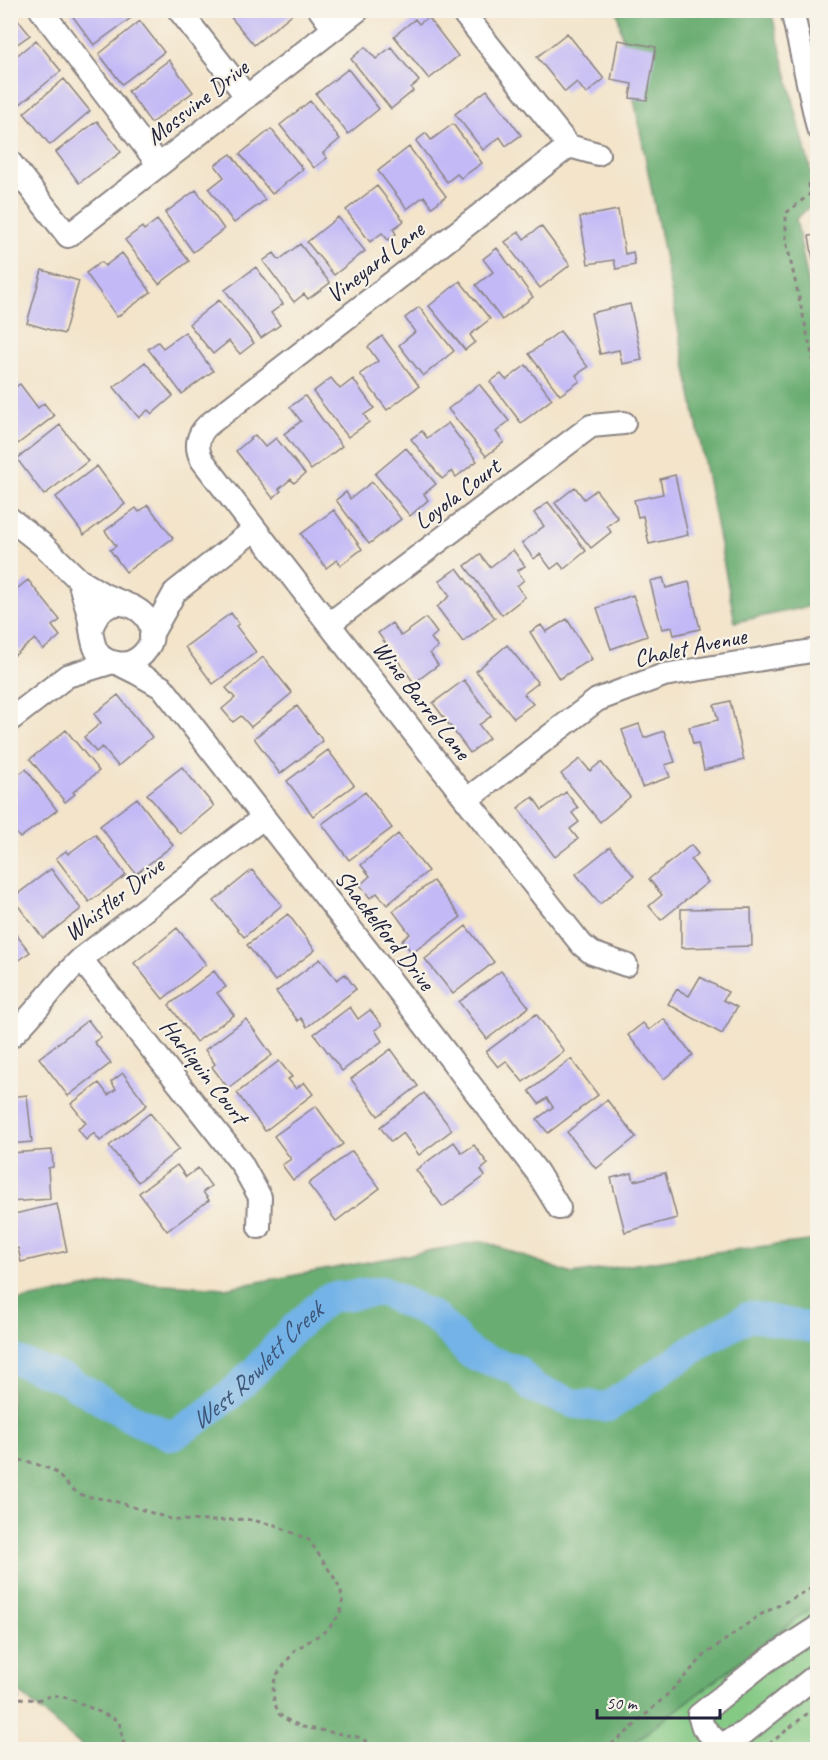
<svg xmlns="http://www.w3.org/2000/svg" width="828" height="1760" font-family="Caveat,sans-serif">
<rect width="100%" height="100%" fill="#f7f3e8"/>
<filter id="ink" filterUnits="userSpaceOnUse"><feTurbulence type="fractalNoise" baseFrequency=".0167" numOctaves="2"/><feDisplacementMap in="SourceGraphic" scale="12" xChannelSelector="R" yChannelSelector="G"/><feConvolveMatrix kernelMatrix="1 2 1 2 8 2 1 2 1" color-interpolation-filters="sRGB"/></filter>
<filter id="wash" filterUnits="userSpaceOnUse"><feTurbulence type="fractalNoise" baseFrequency=".008" numOctaves="4" result="noise"/><feDisplacementMap in="SourceGraphic" scale="24" xChannelSelector="R" yChannelSelector="G"/><feGaussianBlur stdDeviation="1.35" result="paint"/><feColorMatrix in="noise" values="0 0 0 0 0 0 0 0 0 0 0 0 0 0 0 0 0 1.4 0 .05"/><feComposite in="paint" operator="in"/></filter>
<g filter="url(#wash)">
<rect width="100%" height="100%" fill="#f3e4ca"/>
<path fill="#84c984" stroke="#537660" stroke-width="1.5" d="M817,1603V1749H625Z"/>
<path fill="#6bad72" stroke="#466856" stroke-width="1.5" d="M617,11H771L817,196V200L796,219L817,329V605L735,622Z
M817,1240V1603L625,1749H85L11,1685V1302L120,1281L225,1288L483,1241L572,1274L708,1253Z"/>
<g fill="none" stroke-linecap="round" stroke-linejoin="round">
<path stroke="#73b3e7" stroke-width="30" id="s1" d="M10,1358L69,1381L135,1420L172,1436L199,1419L230,1395L256,1370L288,1334L328,1298L382,1291L436,1318L471,1354L517,1370L533,1388L576,1404L608,1407L702,1343L750,1316L818,1329"/>
</g>
<g id="blocks">
<path fill="#c3b9f6" d="M10,10L30,35L10,49Z
M76,10H132L135,15L94,45L71,14Z
M235,10H297L254,45L229,15Z
M428,17L458,56L429,79L394,36L415,19L419,24Z
M140,21L164,52L122,84L99,54Z
M567,33L604,79L586,94L577,82L565,92L537,57Z
M36,40L61,71L19,105L10,95V61Z
M618,40L656,47L647,100L630,98L632,84L611,80Z
M365,47L376,59L391,47L419,81L411,88L413,91L391,109L351,59Z
M169,60L193,92L151,123L128,91Z
M348,69L379,109L348,134L316,94Z
M64,79L90,111L50,145L24,113Z
M487,90L521,135L506,146L500,137L483,150L455,114Z
M310,101L340,139L323,153L327,158L314,168L280,125Z
M97,121L121,152L79,183L56,152Z
M453,124L482,163L461,178L457,174L447,182L416,141L426,133L431,140Z
M271,129L303,169L272,194L240,154Z
M409,147L446,196L432,207L424,196L407,209L378,171Z
M231,154L265,200L234,223L209,189L224,177L215,165Z
M377,186L404,221L393,229L396,234L388,240L382,233L370,242L346,210Z
M196,190L224,229L193,252L165,213Z
M618,210L625,254L633,252L635,265L616,269L614,260L588,264L580,217Z
M338,217L365,251L334,275L307,242Z
M157,220L189,261L159,284L125,240L142,227L144,230Z
M541,226L570,265L540,288L505,242L519,232L524,239Z
M818,235V277H816L809,236Z
M300,244L330,283L308,299L304,294L294,302L263,261L274,253L279,260Z
M497,248L533,297L502,320L476,285L493,272L483,259Z
M122,253L151,292L117,317L86,273L101,262L105,266Z
M256,267L283,304L271,313L280,325L261,338L225,290Z
M42,270L79,281L64,334L27,323Z
M460,281L490,319L470,335L475,342L465,350L429,306Z
M219,300L254,343L240,354L229,341L213,354L189,324Z
M630,304L642,360L622,364L619,350L600,354L591,313Z
M419,307L454,351L423,376L399,345L415,332L405,318Z
M560,331L588,367L576,375L580,381L560,395L529,354Z
M185,332L213,371L182,394L148,349L158,342L163,348Z
M382,336L419,386L387,410L360,374L378,361L368,347Z
M145,362L173,396L152,414L148,410L139,418L114,387Z
M526,365L552,399L521,423L490,382L501,374L506,380Z
M331,378L340,389L353,379L374,408L364,415L369,422L348,437L313,392Z
M20,384L38,408L44,403L54,416L10,450V391Z
M479,384L509,421L496,432L504,442L486,456L448,409Z
M305,396L342,446L311,470L284,434L301,421L290,407Z
M448,423L477,461L456,477L452,471L442,479L411,439L422,431L427,438Z
M60,425L88,461L44,495L17,459Z
M255,435L265,447L276,438L305,474L294,483L291,479L279,489L281,491L273,498L236,451Z
M406,448L436,484L424,494L428,500L410,516L375,474Z
M97,466L125,504L84,535L56,497Z
M675,475L688,535L649,544L643,516L638,517L634,500L663,494L660,479Z
M372,482L401,519L369,544L336,500L346,492L350,499Z
M575,487L584,499L596,490L618,518L607,526L611,532L591,548L555,503Z
M548,502L586,551L564,569L559,563L551,569L540,554L534,559L522,543L544,526L534,513Z
M148,505L173,538L126,572L110,550L116,546L105,531L136,508L139,512Z
M334,510L362,549L341,565L337,560L326,568L301,534Z
M513,550L525,566L517,571L524,580L517,586L525,597L502,615L465,566L480,554L490,567Z
M457,568L495,618L463,642L437,607L450,596L439,581Z
M663,578L666,588L689,582L700,629L674,635L672,627L662,629L650,581Z
M28,580L60,620L52,626L60,636L43,650L35,639L15,655L10,649V594Z
M633,595L647,636L611,649L597,608Z
M231,613L239,624L236,626L256,652L213,684L185,647Z
M426,618L437,633L431,638L438,647L430,653L438,665L414,683L378,633L392,623L401,636Z
M567,619L592,659L559,679L530,632L541,625L546,632Z
M507,645L538,683L524,694L533,704L514,718L476,671Z
M263,657L292,693L251,727L241,716L233,722L222,709L235,698L226,688Z
M464,680L491,716L479,725L489,738L470,753L433,703Z
M118,695L152,737L118,766L102,747L96,752L84,737L101,723L94,714Z
M730,701L744,760L704,770L698,743L693,744L689,727L718,720L714,705Z
M297,706L323,741L280,774L254,738Z
M639,724L644,738L664,731L675,762L665,765L670,777L642,787L622,730Z
M66,730L99,771L73,792L75,794L65,802L30,759Z
M328,750L354,785L313,816L287,781Z
M580,759L590,771L601,762L630,797L600,822L561,774Z
M182,767L214,806L180,834L147,794Z
M26,769L57,810L20,838L10,826V772L15,777Z
M365,792L392,828L349,860L322,824Z
M566,792L578,808L572,813L579,822L570,829L578,839L555,857L518,808L533,797L542,810Z
M137,798L173,845L136,874L100,826Z
M95,834L126,875L89,902L56,858L66,851L68,854Z
M398,834L428,871L387,905L377,893L370,898L360,885L370,876L361,865Z
M691,845L698,854L691,860L708,882L661,920L649,906L662,895L649,879Z
M610,847L634,876L600,904L576,874Z
M51,869L81,909L43,938L12,898Z
M252,870L282,905L244,937L214,901Z
M433,881L461,917L412,953L402,940L410,934L393,911Z
M751,908L752,946L681,948V909Z
M288,914L315,950L275,981L247,945Z
M466,926L494,962L453,994L425,959Z
M10,927L30,952L10,967Z
M177,928L206,964L163,999L134,963Z
M320,959L337,980L345,974L356,989L307,1027L301,1018L298,1021L276,992Z
M214,971L226,987L217,993L234,1015L196,1042L169,1005Z
M501,971L529,1007L487,1039L459,1002Z
M700,977L728,992L723,1000L737,1007L722,1034L668,1004L677,989L689,996Z
M350,1007L358,1019L370,1010L382,1025L375,1030L382,1041L342,1071L314,1034Z
M536,1014L564,1051L523,1082L506,1061L498,1067L486,1052Z
M246,1019L272,1055L228,1088L212,1067L215,1064L205,1050Z
M664,1019L693,1055L664,1079L628,1035L643,1023L649,1030Z
M88,1020L101,1037L94,1042L111,1063L68,1096L39,1058Z
M391,1049L418,1086L378,1116L351,1079Z
M571,1059L598,1095L548,1133L537,1119L553,1107L547,1098L539,1104L529,1091Z
M279,1061L292,1077L288,1079L296,1089L304,1082L313,1094L265,1131L237,1093Z
M123,1073L147,1105L100,1141L94,1133L86,1140L78,1129L86,1123L71,1104L99,1083L108,1095L116,1089L111,1082Z
M424,1093L452,1130L419,1155L403,1133L391,1142L380,1127Z
M27,1095L32,1142L10,1144V1097Z
M607,1100L636,1137L596,1169L567,1132Z
M316,1106L343,1144L293,1180L282,1165L291,1159L274,1136Z
M150,1113L179,1149L138,1182L109,1146Z
M454,1142L462,1153L474,1145L488,1164L481,1170L485,1176L443,1207L416,1170Z
M52,1150L53,1167L48,1168L50,1199L10,1202V1153Z
M352,1151L380,1188L336,1221L308,1184Z
M177,1165L186,1177L198,1168L211,1186L203,1192L209,1200L167,1231L139,1193Z
M632,1173L634,1181L665,1173L677,1218L625,1232L611,1178Z
M57,1204L67,1251L21,1262L18,1248L10,1249V1215Z"/>
</g>
</g>
<g filter="url(#ink)">
<use href="#blocks" fill-opacity="0" stroke="#8a8382" stroke-width="1.5"/>
<g fill="none" stroke-linecap="round" stroke-linejoin="round">
<defs>
<path id="minor" d="M41,10L159,165
M179,10L247,97
M320,10L334,29
M461,10L569,146
M792,10L818,128
M569,146L208,425C197,435 195,447 202,460C327,623 454,785 582,945L592,953L626,965
M569,146L598,154
M10,162L68,236L358,10
M10,519L43,545L79,580L104,595L126,604
M79,580C82,592 86,604 89,616C93,636 90,660 117,663C126,665 136,661 143,654C176,619 107,575 91,630
M329,624L591,426L624,423
M151,635L175,592L255,529
M117,663L137,673L163,688L388,977L537,1172L559,1208
M10,720L67,676L113,662
M466,800L597,700L664,675L818,650
M81,959L241,1163L260,1197L259,1227
M10,1037C37,1013 55,983 81,959L264,817
M818,1627L766,1661L699,1715L703,1727L720,1745L744,1733L818,1674"/>
</defs>
<use href="#minor" stroke="#8a8382" stroke-width="26"/>
<path stroke="#8a8382" stroke-width="3" stroke-dasharray="4.5 4.5" stroke-linecap="butt" d="M818,181L809,184L810,194L786,213V241L818,381
M818,397L816,407L811,420L816,457L818,493
M818,529V538
M10,1458L30,1462L53,1470L72,1489L84,1496L111,1500L174,1520L214,1521L246,1519L275,1525L309,1540L337,1582L343,1598L340,1614L327,1630L295,1650L276,1676L273,1686L274,1702L279,1714L289,1721L303,1727L358,1737L383,1750
M10,1672L20,1698L37,1700L54,1695L71,1699L119,1721L125,1750
M604,1750L627,1732L670,1692L705,1655L758,1616L818,1585
M762,1750L818,1705"/>
<use href="#minor" stroke="#fff" stroke-width="22"/>
</g>
</g>
<g text-anchor="middle" stroke-width="4.5" stroke-linejoin="round" paint-order="stroke">
<g font-size="24" fill="#22223b" stroke="#f7f3e8">
<text transform="translate(197 102) rotate(-38)" y="8">Mossvine Drive</text>
<text transform="translate(375 262) rotate(-38)" y="8">Vineyard Lane</text>
<text transform="translate(457 494) rotate(-37)" y="8">Loyola Court</text>
<text transform="translate(690 647) rotate(-12)" y="8">Chalet Avenue</text>
<text transform="translate(422 700) rotate(52)" y="8">Wine Barrel Lane</text>
<text transform="translate(114 899) rotate(-38)" y="8">Whistler Drive</text>
<text transform="translate(385 930) rotate(52)" y="8">Shackelford Drive</text>
<text transform="translate(204 1071) rotate(52)" y="8">Harliquin Court</text>
</g>
<g font-size="26" font-style="italic" fill="#3e5577" stroke="#f7f3e8">
<text dy="9" stroke="none"><textPath href="#s1" startOffset="291">West Rowlett Creek</textPath></text>
</g>
</g>
<rect width="828" height="1760" fill="none" stroke="#f7f3e8" stroke-width="36"/>
<path d="M597 1709v9h123v-9" fill="none" stroke="#22223b" stroke-width="3"/>
<text x="606" y="1709" font-size="18" fill="#22223b" stroke="#f7f3e8" stroke-width="4.5" paint-order="stroke">50 m</text>
</svg>
